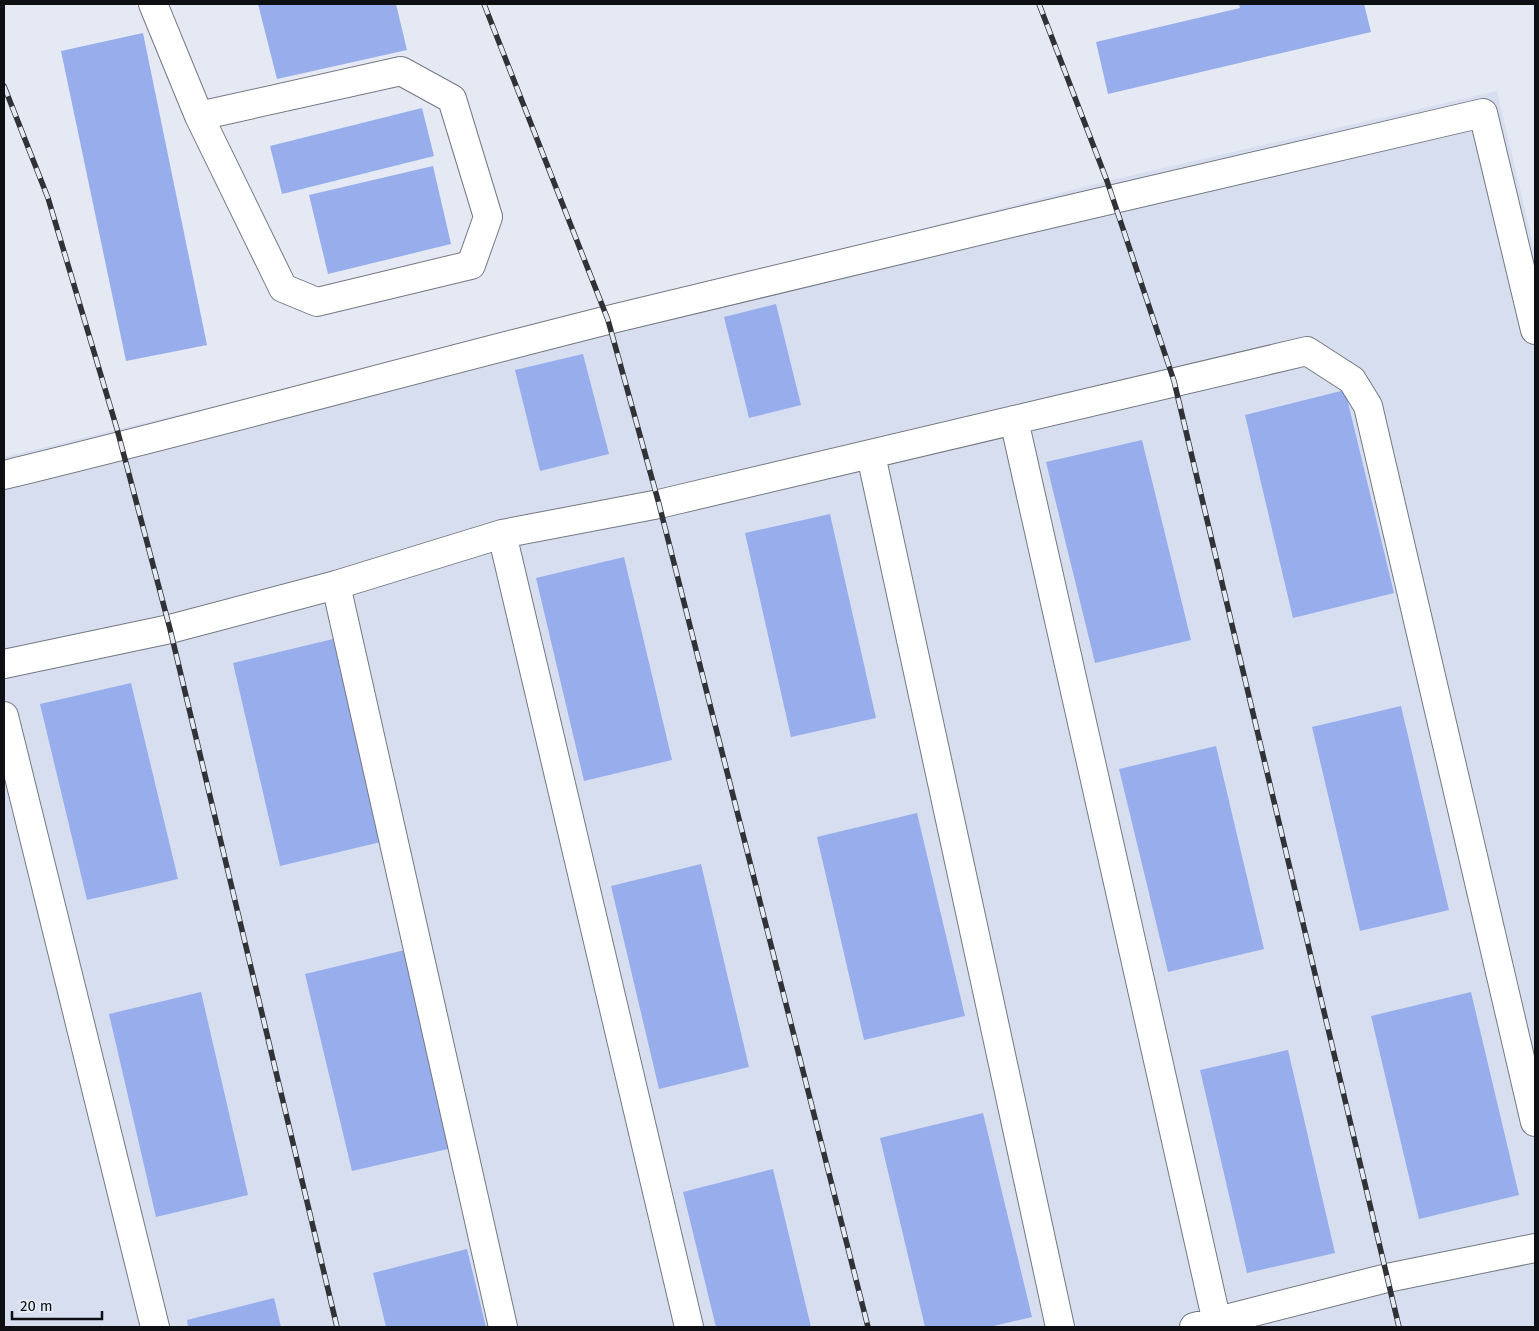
<svg xmlns="http://www.w3.org/2000/svg" width="1539" height="1331" font-family="'Fira Sans',sans-serif">
<rect width="100%" height="100%" fill="#e5e9f4"/>
<path fill="#d7deef" d="M1497,91L1535,252V1327H4V457L605,311L1107,181Z"/>
<path fill="#98adec" d="M258,4H396L407,50L277,79Z
M1239,4H1364L1371,32L1108,94L1096,42L1240,8Z
M143,33L207,345L126,361L61,51Z
M422,108L434,156L282,194L270,146Z
M433,166L451,244L328,274L309,195Z
M776,304L801,405L749,418L724,317Z
M583,354L609,454L540,471L515,370Z
M1345,390L1394,593L1293,618L1245,415Z
M1142,440L1191,640L1095,663L1046,462Z
M830,514L876,718L791,737L745,533Z
M624,557L672,760L584,781L536,578Z
M333,639L381,842L280,866L233,663Z
M131,683L178,879L87,900L40,704Z
M1401,706L1449,910L1360,931L1312,727Z
M1216,746L1264,949L1168,972L1119,769Z
M917,813L965,1016L864,1040L817,837Z
M701,864L749,1067L659,1089L611,886Z
M405,950L452,1148L352,1171L305,974Z
M201,992L248,1195L156,1217L109,1014Z
M1471,992L1519,1195L1419,1219L1371,1016Z
M1288,1050L1335,1253L1247,1273L1200,1070Z
M983,1113L1032,1317L989,1327H925L880,1138Z
M773,1169L811,1327H716L683,1192Z
M467,1249L486,1327H386L373,1273Z
M274,1298L281,1327H188L187,1320Z"/>
<g fill="none" stroke-linecap="round" stroke-linejoin="round">
<defs>
<path id="minor" d="M153,4L199,116L401,71L452,99L488,217L471,265L317,302L283,288L199,116
M1014,420L1218,1327
M871,455L1060,1327
M4,475C207,426 409,370 612,319C902,248 1192,180 1483,113L1535,330
M502,534L689,1327
M336,585L503,1327
M4,664L170,629L336,585L502,534L659,504L1307,351L1352,380L1368,406L1535,1122
M4,716L155,1327
M1194,1327L1387,1278L1535,1248"/>
</defs>
<use href="#minor" stroke="#757882" stroke-width="30"/>
<use href="#minor" stroke="#fff" stroke-width="28"/>
<defs>
<path id="rail" d="M484,4L608,320L659,504L868,1327
M1039,4L1107,181L1174,381L1399,1327
M4,86L48,198L117,429L170,629L337,1327"/>
</defs>
<use href="#rail" stroke="#313236" stroke-width="5.5"/>
<use href="#rail" stroke="#e5e9f4" stroke-width="4" stroke-dasharray="11" stroke-linecap="butt"/>
</g>
<rect width="1539" height="1331" fill="none" stroke="#0e0f12" stroke-width="10"/>
<path d="M12 1311v8h90v-8" fill="none" stroke="#0e0f12" stroke-width="2.5"/>
<text x="20" y="1311" font-size="15" fill="#0e0f12" stroke="#e5e9f4" stroke-width="4" paint-order="stroke">20 m</text>
</svg>
